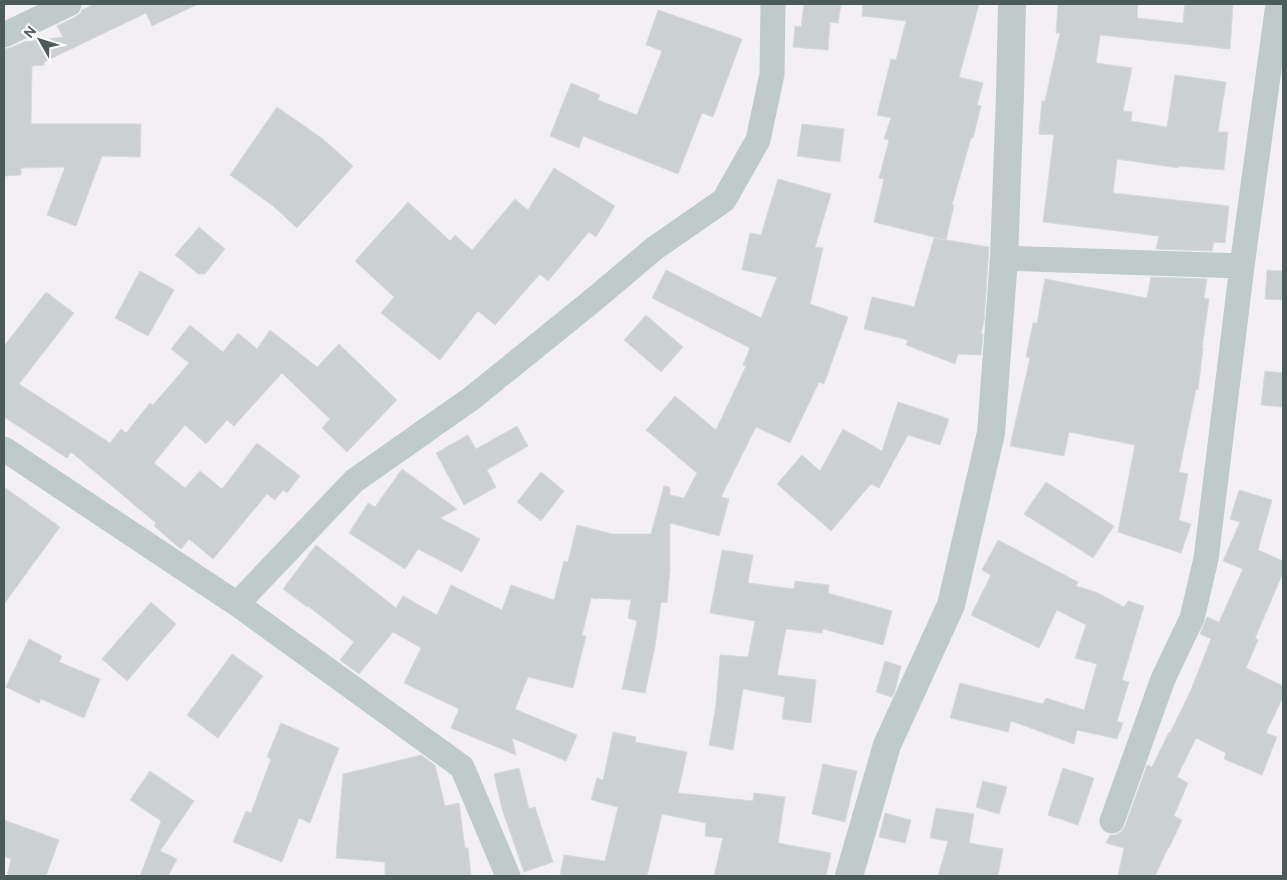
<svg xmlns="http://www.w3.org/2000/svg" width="1287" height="880" font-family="'DM Sans',sans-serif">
<rect width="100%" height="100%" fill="#f2f0f2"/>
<path fill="#cbd0d0" stroke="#d5dadb" d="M94,4H198L152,26L146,13L44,62V65L32,66L31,124H141L140,157L102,156L76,226L47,215L65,167L21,168V175L4,176V49L10,48L24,42L63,37L57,26L75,17L81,13L82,10Z
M804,4H841L838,23L830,22L828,50L793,47L795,26L801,27Z
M863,4H979L959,77L983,83L977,105L981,106L973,138H971L952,205H954L946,240L874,222L884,179L879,178L889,140L884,139L891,118L877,115L891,59L896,60L906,21L862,16Z
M1058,4H1138L1137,18L1183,23L1185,4H1233L1230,49L1100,35L1096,63L1132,68L1123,111L1132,112L1131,121L1167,127L1175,75L1226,82L1218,132H1228L1224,170L1178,166V168L1117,159L1113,193L1229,206L1225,243L1214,242L1212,251L1156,249L1159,236L1043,222L1054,135L1039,134L1042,101H1045L1060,33H1056Z
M658,10L742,39L713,117L702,113L678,174L583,136L579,148L550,136L571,83L600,95L598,100L637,115L662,51L646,45Z
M277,107L323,139L353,166L297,228L273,206L230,175Z
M802,124L844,129L840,162L797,156Z
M554,168L615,206L596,237L589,232L548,281L540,274L495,325L478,311L440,360L381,313L394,297L355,261L408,202L450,241L455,235L472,250L515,199L528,210Z
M778,179L831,194L815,247L823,248L810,304L848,317L824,384L819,382L790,443L756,427L721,497L729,499L719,536L670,523V569L667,603L661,602L655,646L645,693L622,689L637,621L628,618L631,600L597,598V599L591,598L582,635L586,636L573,688L528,677L515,709L577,735L566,761L512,738L516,755L451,728L459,709L404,683L421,648L393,632L359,674L340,660L354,642L308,606L307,607L283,589L316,545L396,608L403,596L437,615L451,585L502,610L511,585L554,600L564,561L568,562L577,525L612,534H651L664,486L670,487V495L684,498L697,473L646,430L675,396L716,430L746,366L743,365L750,348L652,298L666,270L761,318L777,277L742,270L750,233L761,235Z
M199,227L225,249L205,274H198L175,255Z
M934,238L989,247L984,321L981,334H983L981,355L958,354L955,364L906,345L908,340L864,329L872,297L914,307Z
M1267,270L1283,271V300L1265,299Z
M140,271L174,290L148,336L115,318Z
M1151,277L1207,279L1204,298L1209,299L1202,348H1203L1198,390L1196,389L1179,472L1188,474L1179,520L1191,524L1181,553L1118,532L1135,445L1069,432L1064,456L1010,446L1030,358L1026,357L1033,323H1037L1045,279L1147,298Z
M46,292L74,313L19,384L110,443L121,429L126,433L150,403L153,405L189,363L171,349L190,325L223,352L238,333L257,349L270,330L317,367L339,344L397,400L347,452L322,428L330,419L282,373L234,426L227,420L206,444L185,425L154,463L185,488L200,471L222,489L257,443L300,476L287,493L283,490L275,500L267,494L213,559L189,539L181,549L154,526L156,523L71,452L67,458L4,417V346Z
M646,315L683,347L661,372L624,340Z
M1265,371L1283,373V407L1261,405Z
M898,402L949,419L940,445L908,435L879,488L871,484L831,531L777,484L802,455L820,471L843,429L882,451Z
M517,426L528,446L487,470L496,487L464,505L436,453L468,435L476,449Z
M402,469L457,509L440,518L480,539L462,572L418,549L405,569L349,533L368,503L375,507Z
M541,472L564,491L541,521L517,502Z
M1046,482L1114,526L1093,558L1024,514Z
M4,487L60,527L4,604Z
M1239,490L1272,500L1258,550L1283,561V573L1255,638L1258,640L1246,668L1283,686V697L1266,733L1277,737L1262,775L1224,759L1226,753L1196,738L1177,777L1188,783L1174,816L1182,820L1169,848H1168L1155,876H1118L1124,848L1106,843L1110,835H1115L1121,832L1125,826L1147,765L1152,767L1169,732L1170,733L1191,690L1211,639L1200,634L1207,617L1219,622L1243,569L1223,561L1240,522L1230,519Z
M998,540L1078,582L1076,586L1096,592L1124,607L1128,601L1144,606L1122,680L1129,682L1117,721L1123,723L1117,739L1077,730L1074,744L1011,721L1008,732L950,718L960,683L1043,704L1046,698L1084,710L1097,664L1075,658L1086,625L1057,610L1039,648L971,615L991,575L982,570Z
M722,550L753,555L748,583L794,589L795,581L829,585L828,593L892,611L883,645L823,629L822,633L786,629L777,675L816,680L811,723L782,719L785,697L743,689L733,750L709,745L716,705L720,655L748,657L755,621L710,613Z
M151,602L176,624L127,681L102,659Z
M29,639L62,656L59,662L100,679L84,718L41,699L39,703L6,687Z
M232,654L263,676L218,738L187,715Z
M885,661L901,666L895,691L892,697L876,692Z
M281,723L339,748L310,823L299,818L282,862L233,842L246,811L251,813L271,759L267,757Z
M613,732L636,737L635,742L687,752L678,793L753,801L754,793L785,797L778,843L831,853L826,876H714L723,838L705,836L706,823L662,814L647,876H560L564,855L605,861L618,807L591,800L597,778L603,780Z
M421,755L435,765L445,806L459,803L465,848H468L471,876H385V862L336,858L343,774Z
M823,764L857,771L845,822L812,814Z
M519,768L529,809L535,807L553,862L524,872L502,809L494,774Z
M1063,768L1094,778L1078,825L1048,815Z
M150,771L194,801L160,851L177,859L168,876H140L161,821L130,800Z
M983,781L1007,787L999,814L976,807Z
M936,808L974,814L969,843L1003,849L998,876H938L948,841L930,838Z
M885,813L911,820L905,843L879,837Z
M4,820L59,840L46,876H7L11,859L4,856Z"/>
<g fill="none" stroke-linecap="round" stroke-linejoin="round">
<path stroke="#becbc8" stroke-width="25" d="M4,35L69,4
M1004,258L1242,266L1278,4
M4,449L237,604L462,767L508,876
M237,604L354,481L472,398L592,301L655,248L724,200L758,140L772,74L773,4
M1112,821L1163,679L1192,618L1206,559L1242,266"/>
<path stroke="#becbc8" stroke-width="28" d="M849,876L887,745L951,605L991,433L1004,258L1010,95L1012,4"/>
</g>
<rect width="1287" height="880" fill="none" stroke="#4a5b58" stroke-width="10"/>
<g transform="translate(40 40) rotate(309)" stroke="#ffffff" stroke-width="4" paint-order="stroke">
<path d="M0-4L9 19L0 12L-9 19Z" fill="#4a5b58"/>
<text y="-8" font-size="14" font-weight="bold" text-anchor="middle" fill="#4a5b58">N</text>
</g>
</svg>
